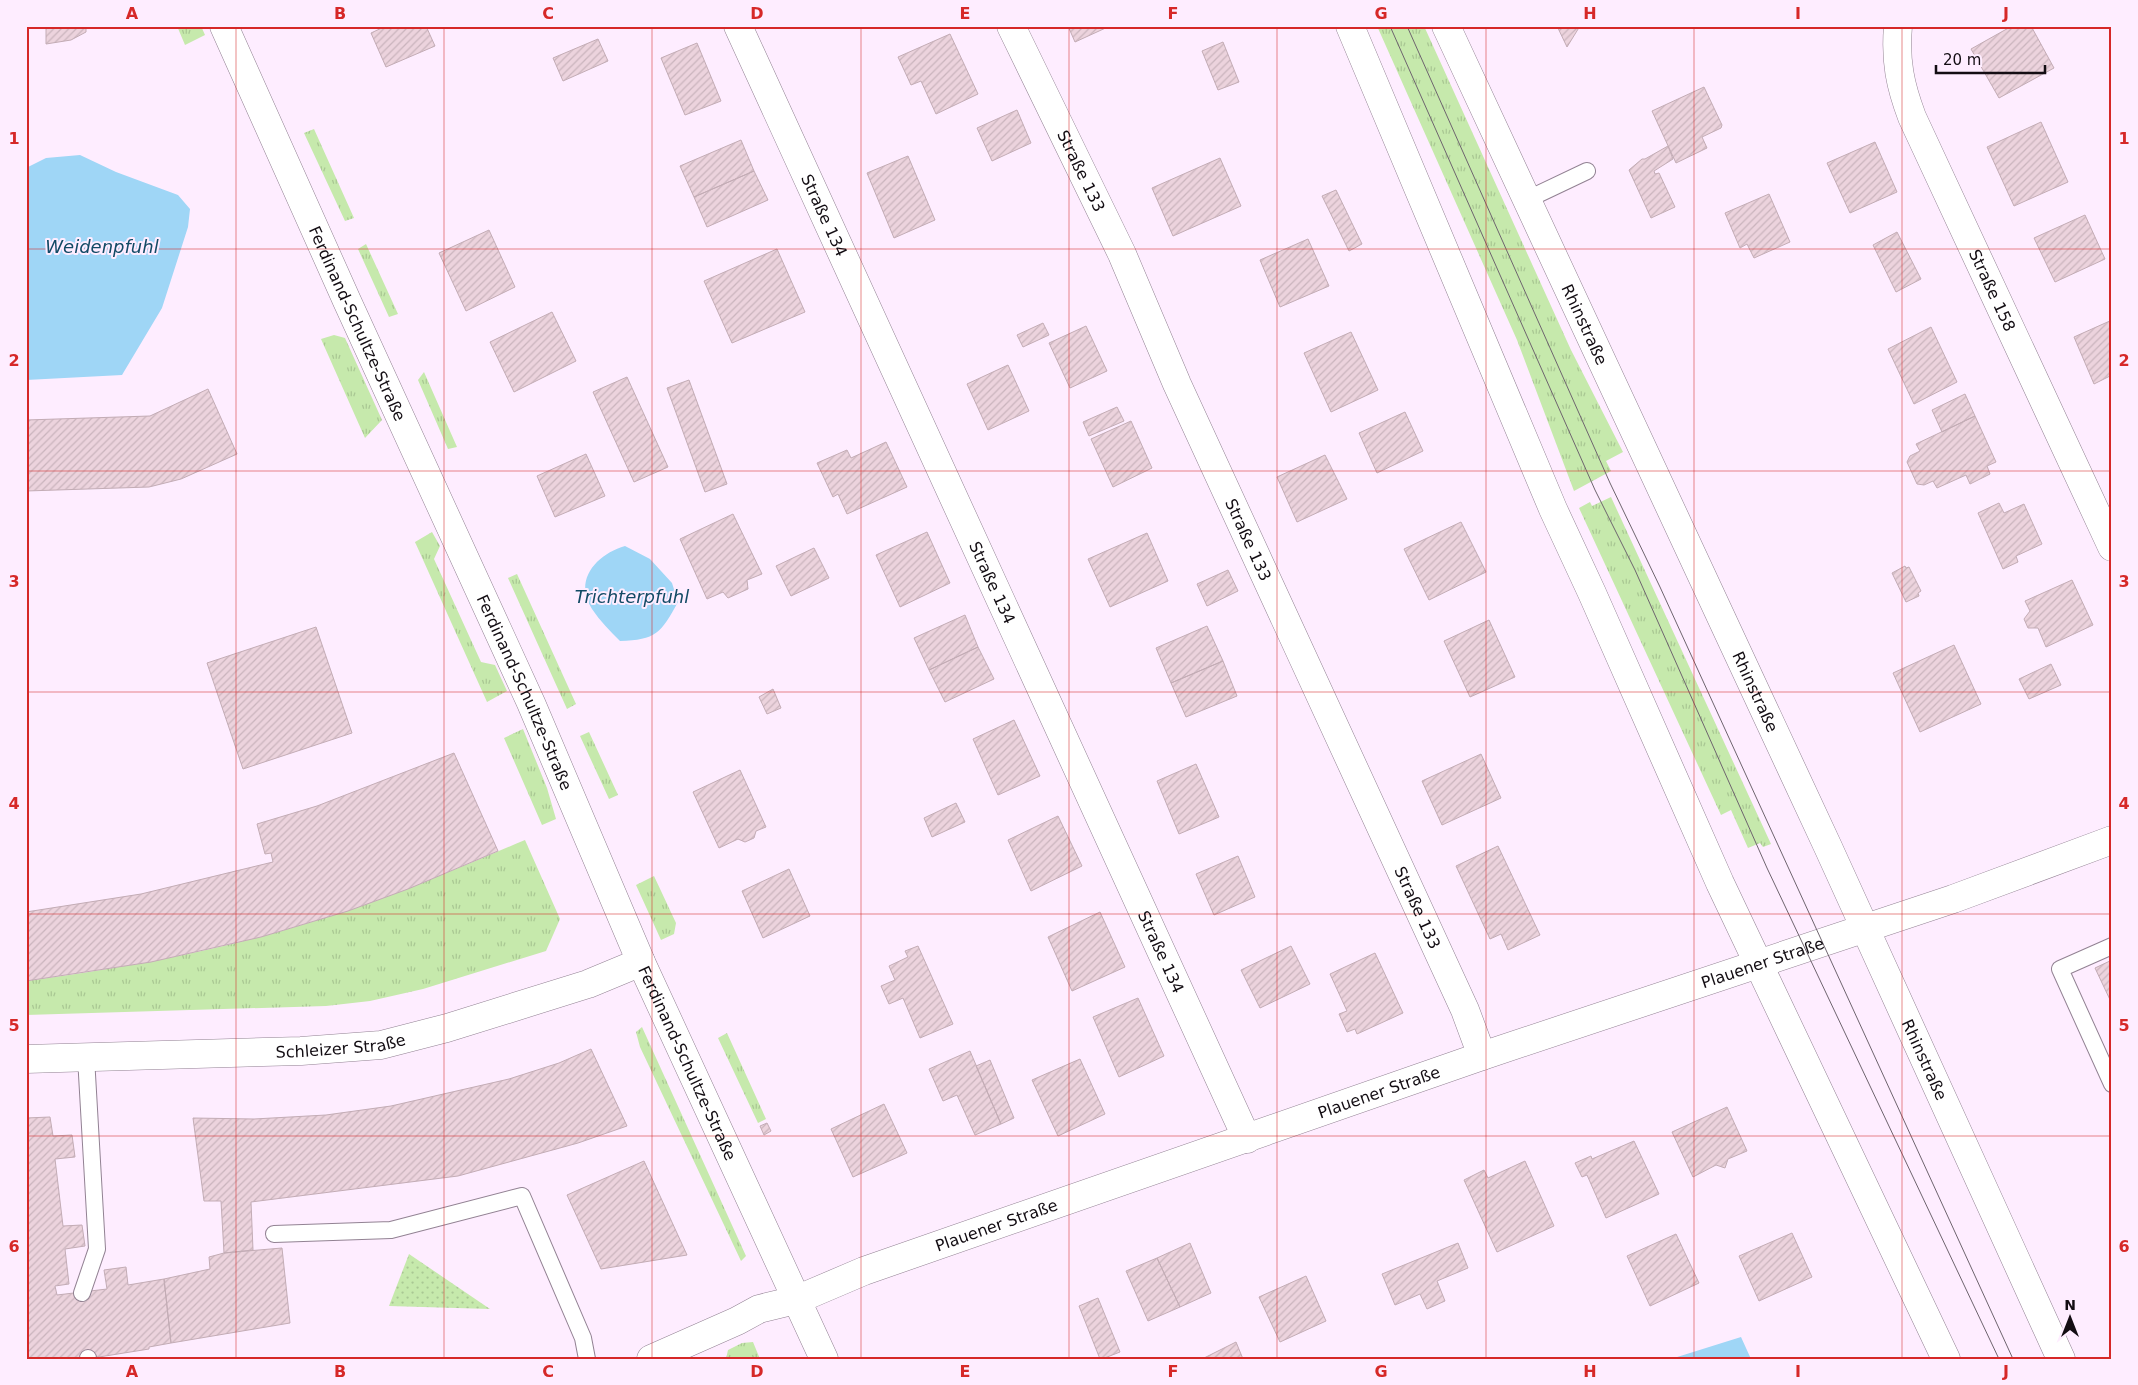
<svg xmlns="http://www.w3.org/2000/svg" width="2138" height="1385" font-family="'DejaVu Sans',sans-serif">
<defs>
<pattern id="grass-tufts" width="24" height="20" patternUnits="userSpaceOnUse" patternTransform="scale(1.25)"><rect width="24" height="20" fill="#c6e9ac"/><path d="M3 7l-1-3M5 7V3M7 7l1-3M15 17l-1-3M17 17v-4M19 17l1-3" fill="none" stroke="#a9c793"/></pattern>
<pattern id="park-dots" width="8" height="8" patternUnits="userSpaceOnUse" patternTransform="scale(1.25)"><rect width="8" height="8" fill="#c6e9ac"/><path d="M2 2h.1M6 6h.1" fill="none" stroke="#a9c793" stroke-width="1.8" stroke-linecap="round"/></pattern>
<pattern id="building-hatch" width="6" height="6" patternUnits="userSpaceOnUse" patternTransform="scale(1.25)"><rect width="6" height="6" fill="#ecd3dd"/><path d="M-1 1l2-2M0 6l6-6M5 7l2-2" fill="none" stroke="#cab4bd"/></pattern>
</defs>
<rect width="100%" height="100%" fill="#feedff"/>
<path fill="url(#grass-tufts)" d="M177,26H201L205,35L185,45Z
M1377,26H1424L1571,350L1623,452L1606,461L1611,471L1574,491L1517,340Z
M314,129L354,218L345,221L304,133Z
M366,244L398,314L389,317L358,249Z
M334,335L345,338L382,420L365,438L321,339Z
M424,372L457,447L448,449L418,380Z
M1611,497L1771,844L1763,847L1760,843L1748,848L1731,810L1721,815L1579,508L1590,502L1592,506Z
M432,532L440,546L434,559L481,662L495,665L507,691L487,702L415,542Z
M517,574L576,704L567,709L508,578Z
M523,729L547,788L556,819L542,825L504,738Z
M589,732L618,795L609,799L580,736Z
M525,840L560,919L546,951L423,989L370,1001L326,1006L26,1015V981C135,967 244,946 348,910C408,890 466,865 525,840Z
M654,876L676,923L674,934L661,940L636,885Z
M642,1027L746,1256L741,1261L640,1047L636,1032Z
M727,1033L766,1119L758,1123L718,1038Z
M753,1342L760,1359H726L728,1350L742,1343Z"/>
<path fill="url(#park-dots)" d="M409,1254L490,1309L389,1306Z"/>
<path fill="#9fd6f6" d="M80,155L116,172L178,195L190,209L188,227L162,308L122,375L26,380V168L46,158Z
M625,546L650,559L672,583L678,602C661,633 656,640 620,641C610,631 600,621 592,609C573,580 597,554 625,546Z
M1741,1337L1751,1359L1674,1358Z"/>
<path fill="url(#building-hatch)" stroke="#c3acb5" d="M46,26H86V32L71,40L46,44Z
M386,26H426L435,46L386,67L371,33Z
M1068,26H1110L1075,42Z
M1557,26H1580L1567,47Z
M2012,26H2031L2054,68L1999,98L1971,49Z
M950,34L978,94L936,114L921,81L911,85L898,57Z
M598,39L608,61L563,81L553,58Z
M1223,42L1239,82L1218,90L1202,51Z
M697,43L721,101L685,115L661,58Z
M1704,87L1722,125L1721,128L1702,137L1707,148L1676,163L1652,111Z
M1017,110L1031,143L992,161L977,128Z
M2041,122L2068,182L2014,206L1987,147Z
M741,140L754,171L694,197L680,166Z
M1875,142L1897,192L1850,213L1827,163Z
M1668,146L1673,159L1654,171L1655,174L1659,173L1675,207L1651,218L1629,170L1642,159H1645Z
M908,156L935,220L894,238L867,173Z
M1220,158L1241,206L1173,236L1152,188Z
M754,171L768,200L707,227L694,197Z
M1336,190L1362,244L1349,251L1322,196Z
M1769,194L1790,242L1754,258L1747,244L1740,248L1725,213Z
M2085,215L2105,259L2055,282L2034,238Z
M489,230L515,287L466,311L439,253Z
M1897,232L1921,279L1896,292L1873,245Z
M1308,239L1329,286L1280,307L1260,260Z
M777,249L805,312L732,343L704,281Z
M552,312L576,361L514,392L490,342Z
M2112,320V375L2094,384L2074,337Z
M1043,323L1049,335L1023,347L1017,335Z
M1086,326L1107,371L1070,388L1049,343Z
M1931,327L1957,382L1914,404L1888,349Z
M1351,332L1378,390L1331,412L1304,353Z
M1008,365L1029,411L988,430L967,384Z
M627,377L668,467L634,482L593,392Z
M689,380L727,484L705,492L667,388Z
M208,389L237,454L181,479L149,487L26,491V420L150,416Z
M1965,394L1975,416L1942,432L1932,410Z
M1117,407L1124,421L1089,436L1083,422Z
M1405,412L1423,451L1377,473L1359,433Z
M1975,416L1996,462L1987,466L1990,474L1970,484L1966,475L1937,488L1933,481L1924,485L1917,484L1907,462L1910,456L1920,451L1916,444Z
M1131,421L1152,468L1113,487L1091,439Z
M886,442L907,487L847,514L838,494L833,497L817,463L847,450L851,458Z
M586,454L605,496L555,517L537,476Z
M1325,455L1347,499L1297,522L1277,477Z
M1999,503L2004,513L2024,504L2042,544L2016,556L2018,562L2003,569L1978,513Z
M733,514L762,574L747,580L748,589L728,598L723,592L707,599L680,539Z
M1461,522L1486,572L1429,600L1404,549Z
M927,532L950,583L900,607L876,555Z
M1147,533L1168,581L1110,607L1088,559Z
M814,548L829,578L791,596L776,566Z
M1905,566L1906,568L1909,567L1921,591L1918,593L1919,596L1906,602L1892,573Z
M1228,570L1238,591L1207,606L1197,584Z
M2072,580L2093,625L2046,647L2038,628H2028L2024,619L2030,611L2025,601Z
M965,615L978,647L929,670L914,638Z
M1489,620L1515,677L1470,697L1444,641Z
M1207,626L1223,661L1171,683L1156,648Z
M316,627L352,733L243,769L207,663Z
M1954,645L1981,704L1920,732L1893,673Z
M978,647L994,679L945,702L929,670Z
M1223,661L1237,696L1186,717L1171,683Z
M2051,664L2061,685L2029,699L2019,679Z
M773,689L781,708L767,714L759,697Z
M1014,720L1040,776L998,795L973,739Z
M454,753L498,851L408,889L348,911L261,937L151,962L26,981V912L141,894L273,862L271,853L265,854L257,824L317,806Z
M1481,754L1501,798L1442,825L1422,781Z
M1196,764L1219,817L1179,834L1157,781Z
M740,770L766,827L756,831L754,838L745,842L738,839L719,848L693,792Z
M956,803L965,822L932,837L924,818Z
M1058,816L1082,866L1031,891L1008,840Z
M1498,846L1540,935L1508,950L1501,934L1490,939L1456,866Z
M1238,856L1255,897L1214,915L1196,874Z
M789,869L810,916L763,938L742,891Z
M1100,912L1125,967L1072,991L1048,937Z
M918,946L953,1024L920,1038L903,998L889,1004L881,986L895,980L889,966L908,957L905,951Z
M1291,946L1310,984L1260,1008L1241,970Z
M1375,953L1403,1013L1357,1034L1355,1029L1347,1032L1339,1014L1347,1011L1330,974Z
M2112,960V1004L2095,968Z
M1138,998L1164,1056L1119,1077L1093,1017Z
M591,1049L627,1126L578,1143L458,1176L251,1202L253,1250L224,1253L221,1201H204L193,1118L254,1119L326,1115L391,1106L509,1079L559,1063Z
M970,1051L1001,1124L975,1135L957,1095L943,1101L929,1069Z
M1080,1059L1105,1114L1058,1136L1032,1080Z
M990,1060L1014,1118L1001,1124L976,1066Z
M884,1104L907,1153L853,1177L831,1129Z
M1727,1107L1747,1151L1728,1159L1725,1168L1716,1165L1693,1177L1672,1132Z
M50,1117L53,1136L72,1135L75,1157L55,1159L63,1226L82,1225L85,1246L65,1249L69,1284L55,1286L57,1295L107,1289L104,1270L126,1267L128,1285L164,1279L171,1343L149,1347V1349L99,1357L26,1359V1118Z
M767,1123L771,1131L764,1135L760,1126Z
M1634,1141L1659,1194L1606,1218L1587,1175L1582,1177L1575,1163L1591,1156L1592,1159Z
M644,1161L687,1255L601,1269L567,1195Z
M1525,1161L1554,1226L1497,1252L1464,1180L1484,1170L1488,1178Z
M1792,1233L1812,1277L1759,1301L1739,1256Z
M1676,1234L1699,1283L1650,1306L1627,1256Z
M1190,1243L1211,1293L1180,1307L1157,1258Z
M1458,1243L1468,1268L1437,1281L1445,1301L1427,1309L1420,1294L1395,1305L1382,1274Z
M282,1248L290,1323L171,1343L164,1279L210,1269L209,1257L224,1253Z
M1157,1258L1180,1307L1148,1321L1126,1271Z
M1306,1276L1326,1321L1280,1342L1259,1297Z
M1098,1298L1120,1352L1102,1359H1100L1079,1306Z
M1236,1342L1243,1359H1204V1358Z"/>
<g fill="none" stroke-linecap="round" stroke-linejoin="round">
<defs>
<path id="lane" d="M1526,200L1587,171
M2112,946L2060,969L2112,1084
M274,1234L391,1230L522,1196L583,1338L587,1359
M82,1293L97,1249L86,1057
M88,1358V1359"/>
<g id="street">
<path id="s1" d="M738,26L1247,1139"/>
<path id="s2" d="M1011,26L1122,254L1177,384L1465,1010L1482,1056"/>
<path id="s3" d="M1898,26C1895,61 1900,85 1912,117L2112,547"/>
<path id="s4" d="M26,1059L301,1051L381,1045L447,1028L588,984L641,962"/>
<path d="M651,1359L737,1321L759,1309L796,1300"/>
</g>
<g id="secondary">
<path id="s5" d="M224,26L347,301L531,703L641,962L824,1359"/>
<path d="M1350,26L1553,509L1592,593L1720,883L1946,1359"/>
<path id="s6" d="M1446,26L1828,847L2061,1359"/>
<path id="s7" d="M796,1300L864,1271L1482,1056L1953,899L2112,840"/>
</g>
</defs>
<use href="#lane" stroke="#928293" stroke-width="18"/>
<use href="#street" stroke="#928293" stroke-width="29"/>
<use href="#secondary" stroke="#928293" stroke-width="29"/>
<use href="#lane" stroke="#fff" stroke-width="16"/>
<use href="#street" stroke="#fff" stroke-width="28"/>
<use href="#secondary" stroke="#fff" stroke-width="28"/>
<path stroke="#6e646e" stroke-width="1" d="M1390,26L1595,490L1635,570L1767,868L1999,1359
M1407,26L1610,483L1660,587L2013,1359"/>
</g>
<path fill="none" stroke="#d62828" stroke-width="1" stroke-opacity="0.55" d="M236,26V1359M444,26V1359M652,26V1359M861,26V1359M1069,26V1359M1277,26V1359M1486,26V1359M1694,26V1359M1902,26V1359M26,249H2112M26,471H2112M26,692H2112M26,914H2112M26,1136H2112"/>
<g text-anchor="middle" stroke-width="4" stroke-linejoin="round" paint-order="stroke">
<g font-size="16" fill="#130d13" stroke="#feedff">
<text dy="6" stroke="none"><textPath href="#s2" startOffset="161">Straße 133</textPath></text>
<text dy="6" stroke="none"><textPath href="#s1" startOffset="208">Straße 134</textPath></text>
<text dy="6" stroke="none"><textPath href="#s3" startOffset="284">Straße 158</textPath></text>
<text dy="6" stroke="none"><textPath href="#s5" startOffset="326">Ferdinand-Schultze-Straße</textPath></text>
<text dy="6" stroke="none"><textPath href="#s6" startOffset="329">Rhinstraße</textPath></text>
<text dy="6" stroke="none"><textPath href="#s2" startOffset="566">Straße 133</textPath></text>
<text dy="6" stroke="none"><textPath href="#s1" startOffset="612">Straße 134</textPath></text>
<text dy="6" stroke="none"><textPath href="#s5" startOffset="731">Ferdinand-Schultze-Straße</textPath></text>
<text dy="6" stroke="none"><textPath href="#s6" startOffset="734">Rhinstraße</textPath></text>
<text dy="6" stroke="none"><textPath href="#s2" startOffset="971">Straße 133</textPath></text>
<text dy="6" stroke="none"><textPath href="#s1" startOffset="1018">Straße 134</textPath></text>
<text dy="6" stroke="none"><textPath href="#s7" startOffset="1024">Plauener Straße</textPath></text>
<text dy="6" stroke="none"><textPath href="#s4" startOffset="315">Schleizer Straße</textPath></text>
<text dy="6" stroke="none"><textPath href="#s6" startOffset="1139">Rhinstraße</textPath></text>
<text dy="6" stroke="none"><textPath href="#s5" startOffset="1136">Ferdinand-Schultze-Straße</textPath></text>
<text dy="6" stroke="none"><textPath href="#s7" startOffset="619">Plauener Straße</textPath></text>
<text dy="6" stroke="none"><textPath href="#s7" startOffset="214">Plauener Straße</textPath></text>
</g>
<g font-size="18" font-style="italic" fill="#124a65" stroke="#feedff">
<text x="102" y="253">Weidenpfuhl</text>
<text x="632" y="603">Trichterpfuhl</text>
</g>
</g>
<rect width="2138" height="1385" fill="none" stroke="#feedff" stroke-width="55"/>
<g transform="translate(2070 1318)" stroke="#feedff" stroke-width="4" paint-order="stroke">
<path d="M0-4L9 19L0 12L-9 19Z" fill="#130d13"/>
<text y="-8" font-size="14" font-weight="bold" text-anchor="middle" fill="#130d13">N</text>
</g>
<path d="M1936 65v8h109v-8" fill="none" stroke="#130d13" stroke-width="2.5"/>
<text x="1943" y="65" font-size="15" fill="#130d13" stroke="#feedff" stroke-width="4" paint-order="stroke">20 m</text>
<rect x="28" y="28" width="2082" height="1330" fill="none" stroke="#d62828" stroke-width="2"/>
<g font-size="16" text-anchor="middle" font-weight="bold" fill="#d62828">
<text x="132" y="19">A</text>
<text x="340" y="19">B</text>
<text x="548" y="19">C</text>
<text x="757" y="19">D</text>
<text x="965" y="19">E</text>
<text x="1173" y="19">F</text>
<text x="1381" y="19">G</text>
<text x="1590" y="19">H</text>
<text x="1798" y="19">I</text>
<text x="2006" y="19">J</text>
<text x="14" y="144">1</text>
<text x="2124" y="144">1</text>
<text x="14" y="366">2</text>
<text x="2124" y="366">2</text>
<text x="14" y="587">3</text>
<text x="2124" y="587">3</text>
<text x="14" y="809">4</text>
<text x="2124" y="809">4</text>
<text x="14" y="1031">5</text>
<text x="2124" y="1031">5</text>
<text x="14" y="1252">6</text>
<text x="2124" y="1252">6</text>
<text x="132" y="1377">A</text>
<text x="340" y="1377">B</text>
<text x="548" y="1377">C</text>
<text x="757" y="1377">D</text>
<text x="965" y="1377">E</text>
<text x="1173" y="1377">F</text>
<text x="1381" y="1377">G</text>
<text x="1590" y="1377">H</text>
<text x="1798" y="1377">I</text>
<text x="2006" y="1377">J</text>
</g>
</svg>
